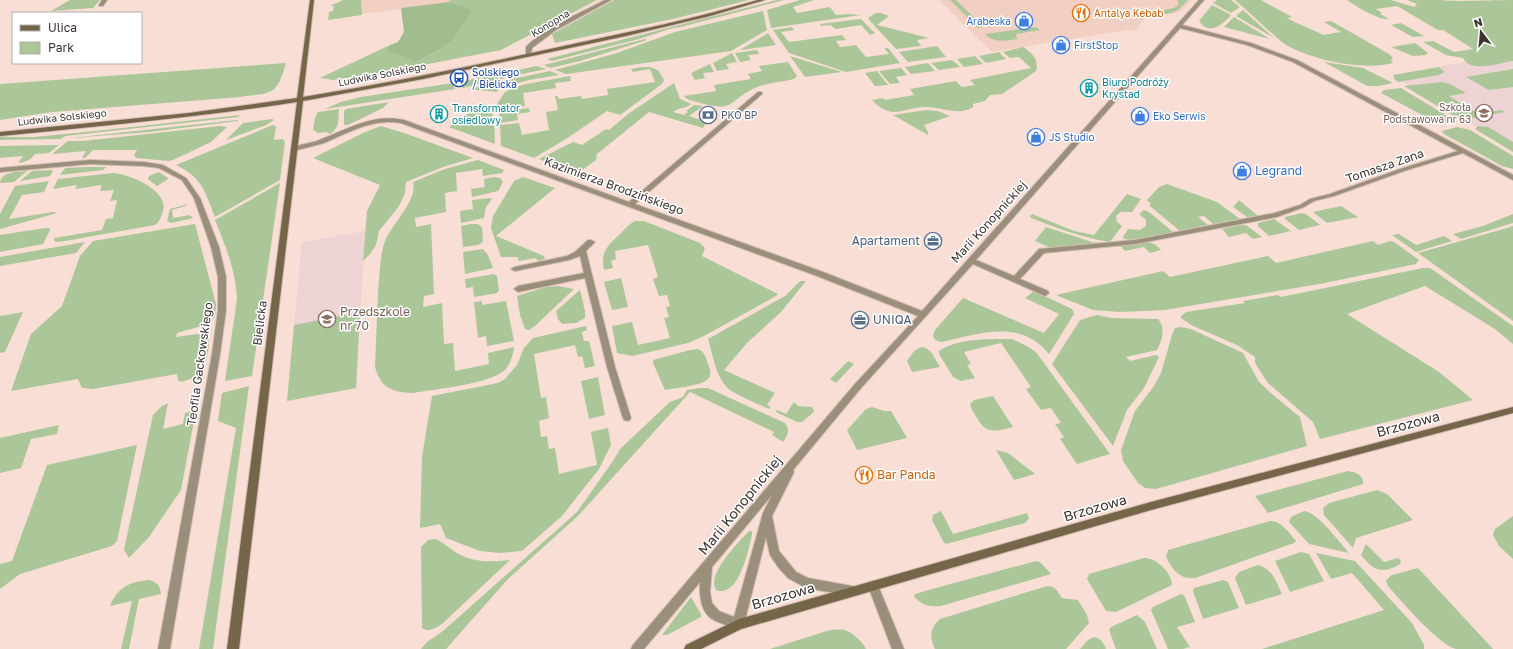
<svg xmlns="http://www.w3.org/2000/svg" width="1513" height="649" font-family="'Golos Text',sans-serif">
<rect width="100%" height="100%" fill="#f8ded4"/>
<path fill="#f1d0c3" d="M361,0H449L450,2L362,14Z
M939,0H1192L1180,12L1144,19L1136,31L1127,30L992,52Z"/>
<path fill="#eed3d5" d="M1513,61V149L1395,77L1440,70L1439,67L1465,62L1476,68Z
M365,231L356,388L287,401L302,242Z"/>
<path fill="#abc799" d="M70,0H100L93,8L51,11Z
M343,0H361L362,15L328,20L329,12L333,11L334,6H330Z
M449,0H597L501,50L386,72L333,80L320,78L390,45L386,50L408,57L414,63L439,50L453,40L471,10L450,2Z
M614,0H749L673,19L555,43L552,34Z
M777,0H784L681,27L673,28L639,39L552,61L547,59Z
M800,0H814L793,7L797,13L830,7L836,15L849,14L861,15L771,28L767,10Z
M950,0H956L984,27L978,28Z
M1177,0H1188L1178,10L1171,13L1141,19L1134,16L1174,8L1179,4Z
M1217,0H1231L1240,7L1231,13L1213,3Z
M1235,0H1261L1292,17L1287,18C1299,25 1311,28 1323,35L1341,32L1324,22L1331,21L1389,54L1393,58L1391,61L1393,63C1362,71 1313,60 1286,45C1280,41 1275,35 1269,31C1258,21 1247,10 1235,0Z
M1347,0H1391L1414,7L1417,4L1407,0H1442C1446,2 1503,0 1513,0V61C1498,63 1471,74 1463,58L1446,55L1423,42L1433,41L1454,52L1473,49L1443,30H1438L1397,6L1376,9L1382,13L1380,14L1389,19C1380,21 1355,6 1347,0Z
M1212,5L1231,15C1222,25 1210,36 1199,21Z
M1243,10L1274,38L1236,16Z
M763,11L767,30L731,51L566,74L555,70L614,54L675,32Z
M876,13H881L889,16L877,25L929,38L917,40L921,46L896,49L870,21L868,18Z
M1234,17L1270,39L1224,27Z
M861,19L875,33L870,35L861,25L835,29L831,25L821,26L820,24Z
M1401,23L1424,36L1413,37L1391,25Z
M792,27L794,30L781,32L789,42L842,35L846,40L836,41L840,47L856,45L866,57L889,54L884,48H888L900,63L846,72L789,53L773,30Z
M1036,27L1040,30L1016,34L1017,39C1006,41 993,43 985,34Z
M768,33L776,45L740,50Z
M645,39L647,40L580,61L550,68L544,65Z
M1415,43L1428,53L1426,55L1413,56L1391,47Z
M937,46L946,57L908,62L899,52Z
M1023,47C1033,54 1039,59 1036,71L1002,94L990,95L985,101L973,104V107C958,117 941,106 924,107C914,107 903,112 893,112C885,111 877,106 872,100L883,98L885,100L914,95L910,89L956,81L962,87L975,85L970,80L1031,68L1019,57L1010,58L1003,52Z
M757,50L759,54L748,55L751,60L740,62L735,53Z
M999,52L1006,59L986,63L979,56Z
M732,53L737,62L726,64L729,69L717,71L713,63Z
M790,56L842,72L805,77Z
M975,56L983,64L964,67L957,59Z
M952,60L960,67L939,70L931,63Z
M788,62L797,76L794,79C782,82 767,83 755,88C728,100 736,113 700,103C695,101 688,101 684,96L716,91L714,85L751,79L748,74L762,71L759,66Z
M1324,62L1363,68L1393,83L1379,86H1367Z
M286,63C276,97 273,92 240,97L52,112L0,120V84Z
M928,63L935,71L911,74L905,67Z
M710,64L714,72L703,73L705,78L695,80L691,73Z
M536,66L546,69L508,77L510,72Z
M642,67H649L658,70L664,80L662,84L620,115L607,111L566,139L534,158L501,146L500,125L519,123L522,135L549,130L546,112L558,110L555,96H557L559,99L581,96L582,99L608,95L607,89L655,82L650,69L633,72L631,69Z
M1439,67L1445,72L1439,75L1398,82L1395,80L1393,75Z
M901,68L907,75L896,77L900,83L890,84L879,71Z
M1513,69V87L1489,90L1466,77Z
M550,71L559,75L529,80L507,86L508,80Z
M877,71L888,85L875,86L865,73Z
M505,73L504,78L463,88L459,82Z
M570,76L571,81L555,83L556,88L523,93L525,106L499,110L497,104L505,92L510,89L526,84Z
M503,81L497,92L469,89Z
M1442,82L1450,84L1466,93L1449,96L1479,114L1501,110L1505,112L1466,119H1459L1404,86Z
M453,83L455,89L325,109L341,102L361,97Z
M674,83L680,99L691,104C686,109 679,107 673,112L684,115L688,112L686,111L694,105L703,106L689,116L706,122L703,128L649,112L597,154L596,160L578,173L539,159L573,142L582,145L606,129L609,130L628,114Z
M1401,88L1452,119L1455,123L1439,124L1381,93L1384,90Z
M389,102L383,108L348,125H344V111L346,109Z
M483,103C497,112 494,129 495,144L449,127Z
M529,108L530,112L517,114L518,120L500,123L499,112Z
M339,109C338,120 340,128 330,134L326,132L318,133L313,130L315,118L318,112Z
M927,110L938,111L950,116L924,125L928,132V135L893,115Z
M240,115L238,117L65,136L61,139L0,140V137H34L95,131Z
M272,119L274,120L266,125L226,140L243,123Z
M237,120L238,121L149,132L71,138Z
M273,125L276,126L274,140L283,139L285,142L280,180L215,217C205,192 203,178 176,165Z
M220,126L227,127L211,142L173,160L168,161L136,158L134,155L137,150H93L85,158H82L86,151L52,154L68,141H83Z
M381,126L404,133L473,158L443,167L406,182L405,193L399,206L379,231L376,245L371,253L363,261L367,211L380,185L313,158L365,132Z
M1478,126L1488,127L1513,142V152L1475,129Z
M1457,127L1470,130L1513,156V169L1502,166L1444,134L1442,131Z
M59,145L49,153L35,154C30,161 25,162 18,163L23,156L0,158V146Z
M478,160L504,170L502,173L483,176L482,169L456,173L457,191L445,193L446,212L415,218L416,227L431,224L434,294L424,296L423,307L442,303L444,344L453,343L455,371L489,364L488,353L514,347C513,355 511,363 505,370C490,384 435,389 413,393C391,392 381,388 375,367C376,342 377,318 378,293C380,275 379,259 385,241C392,224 418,200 413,182L445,169Z
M85,167H106L103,170L60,175L65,168Z
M52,170L53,171L50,176L20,181L32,171Z
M27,171L14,182L0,183C2,171 16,172 27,171Z
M159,172L168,178V179L157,186L148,179L149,176Z
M113,173C129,174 169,190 163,211C161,217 160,221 155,225L65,241L55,242L54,238L102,230L106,219L113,218L117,200L110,201L114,190L100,191L102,185L75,189L77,185L53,189L58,179Z
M494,177L500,178L503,182L498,191L472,197L471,189L485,187L484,179Z
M523,177L555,188L496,236L544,256L545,259L538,261L536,258L519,261L517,257H501L491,228L493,216L514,181Z
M49,181L44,192L22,195L9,219L53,212L57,213L0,229V214L15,186Z
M280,183L252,376L225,381L237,299C236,271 225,245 215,220Z
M1167,184L1217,202L1240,219L1213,224L1204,216L1198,217L1208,225L1180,231L1151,207L1149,205L1151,204L1147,200L1159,187Z
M1127,194L1141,199L1132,212H1121L1116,216L1117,222L1122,226L1110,242C1083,238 1057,228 1031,218L1030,216L1032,214L1074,231L1094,235Z
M490,198L492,199L486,207L484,218L461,223L460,211L473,209L472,200Z
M1239,200L1258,216L1247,217L1233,207Z
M188,204L185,206L172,210L173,218L190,215L193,218L171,223L167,221L170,209Z
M1341,206L1358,217L1327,223L1313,212Z
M1144,210L1149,212L1173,232L1134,240L1124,239L1123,237L1128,229L1140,230L1146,226V220L1139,214Z
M1302,213L1306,214L1320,225L1299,230L1285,219V217Z
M1513,214V223L1461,239L1453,234L1483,226Z
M1274,219L1291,231L1269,236L1258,226V223Z
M635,221H644L700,243L705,248L702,256L778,294L776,296L704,336L688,343L632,356L617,353L612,326L632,322L638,345L670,338L664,318L669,317L666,307L670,306L667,295L659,296L653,279L658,277L648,245L615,251L616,259L611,261L613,268L604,270C600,252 608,245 620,234C625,229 629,224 635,221Z
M195,224L216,304L215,317L205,325L177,333L176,337L197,334L207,336C210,341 209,346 208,351C205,371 201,376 181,382L178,380L177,374L93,389L82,388L78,379L11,391L31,334L62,306L80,256L93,241Z
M471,224H478L482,227L483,242L478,245L463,247L461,226Z
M1240,225H1246L1262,237L1253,239L1246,233L1229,237L1222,229Z
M1513,226V321L1418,253L1500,230Z
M1046,227L1092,242L1103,243L1051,248L1035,241Z
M45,228H49L50,230L43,244L0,252V235Z
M1399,234L1416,245L1444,236L1452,241L1416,252L1392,235Z
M1373,241L1378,245L1390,241L1394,242L1419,260L1416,264L1325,283L1165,310L1121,312L1093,310L1056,295L1163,271L1170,277L1268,256L1276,263Z
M85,242L76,253L0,266V257Z
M1149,242L1156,245L1161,250L1150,253L1144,247L1125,251L1120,246Z
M483,249L488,255L493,268L465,274L463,252Z
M1423,268H1430L1513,326V344L1495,329L1425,286L1347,314L1439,372L1473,400L1320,439L1313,422L1268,383L1255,363V357L1237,345L1191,325L1181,318V316L1186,312L1245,303L1243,301L1278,295L1281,297Z
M494,274L497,276L499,290L497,293L474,297L473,287L466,288L465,279Z
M621,278L628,307L612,310L604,282Z
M800,281H806L781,312L747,343L724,370L775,393L767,405L771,407L769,409C756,403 742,398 730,390C716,379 713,355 708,339L785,296Z
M558,286L574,289L535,326L529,330L525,329L520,315L517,296L546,287Z
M580,290L585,311V318L576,323L562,324L558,319L556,311Z
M1034,291L1072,309L1074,314L1049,354C1020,318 979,334 941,342L935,340L933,336L935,330L963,298L1044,333L1059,314L1025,298Z
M482,301V305L506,301L514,341L487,346L486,336L478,338L474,302Z
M23,312L5,352L0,353V316Z
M360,312L356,388L287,401L294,325Z
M1097,315L1112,318L1158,319C1166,327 1162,341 1157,350L1126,357L1130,361L1156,355L1159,357L1144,388L1127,410L1113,446L1052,364L1080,320Z
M586,326L587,330L582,332L584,341H589L595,366L585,368L582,356L578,357L575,345L534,354L541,398L546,397L549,418L539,421L541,437L547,436L549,449L555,448L559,474L597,465L591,432L608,428L611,445L599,469L562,516L522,551L500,553L480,551L446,538L440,524L420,528L422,457L432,396L498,383L505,379L517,365L524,348L533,338Z
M1181,327L1191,329L1243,353L1259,382L1273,395L1300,417L1307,446L1156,489L1145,488L1138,483L1123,461L1121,450L1135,411L1154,386L1161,373L1172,335L1175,328Z
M1012,339L1025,345L1036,352L1110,454L1077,464L1060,439L1064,437L1055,424L1061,423L1051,408L1041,410L1026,389L1031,387L1001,343L964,352L971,364L967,365L975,378L961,381L953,377L939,354V351C957,338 991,339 1012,339Z
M921,347C932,348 934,358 940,367L912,372L907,361L914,351Z
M698,349C705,352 706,358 708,364C710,369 712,375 708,379C701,386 675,388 665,390L653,363V360L690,350Z
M848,361L854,364L836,383L830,379Z
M598,377L605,415L589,419L581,381Z
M249,386L213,649H199L236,428L218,421L222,393Z
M699,388H708L785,423C791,430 787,436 783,442L772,435L774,432L690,392L578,516L508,579L446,649H421L427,642L443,631L577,512L613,461L620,449L670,402L683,397L687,390Z
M993,396L1013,427C997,431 986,435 977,418C974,413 971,409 970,404L974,400Z
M794,402L798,406L812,407L814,412L802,422H797L776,412L777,410L786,414Z
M168,403L163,429L183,424L185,413L196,410L181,490L149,537L129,558L124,550L153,415L162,406Z
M872,407L884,411H891L907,438L857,450L847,430L866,409Z
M59,425L57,434L31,439L21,468L0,473V438Z
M137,445L117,541L112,546L20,574L0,589V564L12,561L47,465Z
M996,450L1008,453L1035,474L1014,480Z
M1348,471C1356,472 1364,475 1363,484L1268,513L1255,496Z
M1377,490L1387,494L1413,520L1356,538L1353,548L1324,515L1323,508L1329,503Z
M941,511L953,534L1027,513L1029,518L1025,523L946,544L943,541L932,520L933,515Z
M1304,511C1318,512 1339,542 1349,553L1309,544L1289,522L1291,517Z
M1513,516V559L1499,546L1493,535L1495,529Z
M1270,521C1281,520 1289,533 1296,541L1294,543L1195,578C1180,580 1171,569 1166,556L1168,550Z
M749,531H752V535C749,548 739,599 716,590C706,574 739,542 749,531Z
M436,539C443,542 450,549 457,553C474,563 491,562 510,560L442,624C435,628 429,633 422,628L421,547L428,540Z
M1366,544L1384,562L1398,558L1401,561L1400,564C1382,575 1373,570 1361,555Z
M1301,552L1309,554L1324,581L1290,592L1275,561Z
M1316,553L1355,561L1412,623L1424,645V649H1262L1384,610L1352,573L1331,579Z
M1144,558C1156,557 1172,573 1172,585L1116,612L1106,611L1087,579L1089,574Z
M1036,561L1041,563L1051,574L941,606C929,607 921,605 914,596L915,594L925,591Z
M1258,565C1273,569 1276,582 1282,594L1246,605L1235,578L1239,572Z
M1418,568L1493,649C1483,649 1465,649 1456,649C1439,645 1400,600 1388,586L1386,580L1392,575Z
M149,580C158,583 160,585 161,594L139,599L129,649H121L132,601L110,606C118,587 129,582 149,580Z
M1223,580L1228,582L1239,608L1203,619L1193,591L1194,588Z
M1047,586C1056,586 1057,591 1062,598L1078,600L1087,615L1089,623L1066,649H935C929,637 930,628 940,619Z
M1181,594L1184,595L1195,622L1177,627L1190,647L1183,649H1168L1151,610L1153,607Z
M691,597L701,614V617L667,635H662Z
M1137,615L1145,622L1157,649H1116L1109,630L1111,627Z
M830,630C835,630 840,629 844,630C852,632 863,642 866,649H770Z
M1094,637C1101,639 1104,643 1106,649H1080L1088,640Z"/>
<path fill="#a1bc8e" d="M450,2L472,10L453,40L439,50L414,63C405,54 397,55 386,50L390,45L398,42L404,32L401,8Z"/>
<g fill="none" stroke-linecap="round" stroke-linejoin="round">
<defs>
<path id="street" d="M102,0H107L103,6H99V5Z
M605,0H611L556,30L532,48L531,55L526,56V47C545,27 581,13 605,0Z
M1199,0H1204L1182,25L1251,43L1297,60L1513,175V180L1463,153L1404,171L1334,196L1314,201L1304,207L1277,217L1135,244L1044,253L1020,279L1048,291L1049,293L1045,296L973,264L861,388L793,470L794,472L772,516L779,551L796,572L808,578L852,586L856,588L857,591L856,594L852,596L806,588L788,578L778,567L770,555L766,537L743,628L739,629C730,626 720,624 712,619C701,612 699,595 700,582L644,649H631L633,645L855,384L918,316L817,276L401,123C372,118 350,132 324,143C314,146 304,148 294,151L291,149C298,144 309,144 317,141C347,130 372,113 404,120L629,202L758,92H762V94L635,204L823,272L922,311ZM1180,28L1247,45L1293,62L1458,151L1400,169L1330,194L1310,199L1300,205L1275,213L1135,240L1039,249L1014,276L976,260ZM772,495L763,513L734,617L719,611L712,603L710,592L712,567Z
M90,160L144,162L163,165L186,178L200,198L219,247L226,277V310L220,354L170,649H158L212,354L218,310V277L211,247L194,198L182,180L159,168L144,166L90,164L0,172V168Z
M588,240H591L595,242L586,251L615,367L631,418L630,420L627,421L624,420L623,418L607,367L585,278L518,292L514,289L518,286L584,273L580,256L569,260L515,271L511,269L515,267L567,256L575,252Z
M873,581L877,583L904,649H892L868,586L869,583Z"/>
<path id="secondary" d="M310,0H314L303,97C390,83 477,65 564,46C629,32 694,19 758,0H765L710,16L626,36L423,79L303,101L239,649H227L297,102C198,117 99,126 0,136V132L189,113L297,98Z
M1513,407V413L1151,510L741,629L701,649H684L686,645L739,619L1151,502Z"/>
</defs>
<use href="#street" stroke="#d3bcb3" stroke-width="2"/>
<use href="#secondary" stroke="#d3bcb3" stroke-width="2"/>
<use href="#street" fill="#9a8f7b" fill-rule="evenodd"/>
<use href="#secondary" fill="#766649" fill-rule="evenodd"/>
</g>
<defs>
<symbol id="restaurant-ring" viewBox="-11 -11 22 22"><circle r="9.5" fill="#fff" stroke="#e8710a" stroke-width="1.5"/><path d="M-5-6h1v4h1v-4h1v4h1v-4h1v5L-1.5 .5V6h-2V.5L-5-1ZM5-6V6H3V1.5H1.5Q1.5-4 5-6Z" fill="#e8710a"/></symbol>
<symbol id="shop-ring" viewBox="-11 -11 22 22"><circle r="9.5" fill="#fff" stroke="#3f7fe0" stroke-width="1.5"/><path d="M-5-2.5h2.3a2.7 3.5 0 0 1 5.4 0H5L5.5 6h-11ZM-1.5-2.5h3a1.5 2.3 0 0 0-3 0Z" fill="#3f7fe0"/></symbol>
<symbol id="bus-ring" viewBox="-11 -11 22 22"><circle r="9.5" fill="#fff" stroke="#1a4fb4" stroke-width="1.5"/><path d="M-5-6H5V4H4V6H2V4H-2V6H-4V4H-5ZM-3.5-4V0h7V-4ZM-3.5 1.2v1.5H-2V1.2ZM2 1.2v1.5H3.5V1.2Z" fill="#1a4fb4"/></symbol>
<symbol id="building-ring" viewBox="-11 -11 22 22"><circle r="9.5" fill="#fff" stroke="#0f9aa8" stroke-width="1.5"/><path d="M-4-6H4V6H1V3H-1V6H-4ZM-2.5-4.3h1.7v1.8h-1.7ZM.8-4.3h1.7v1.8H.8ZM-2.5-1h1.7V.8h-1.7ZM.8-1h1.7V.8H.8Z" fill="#0f9aa8"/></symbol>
<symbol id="school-ring" viewBox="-11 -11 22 22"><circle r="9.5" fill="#fff" stroke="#8d6e63" stroke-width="1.5"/><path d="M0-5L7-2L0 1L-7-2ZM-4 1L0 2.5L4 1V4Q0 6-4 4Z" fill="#8d6e63"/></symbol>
<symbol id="bank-ring" viewBox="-11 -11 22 22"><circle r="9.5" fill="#fff" stroke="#5c6f8a" stroke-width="1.5"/><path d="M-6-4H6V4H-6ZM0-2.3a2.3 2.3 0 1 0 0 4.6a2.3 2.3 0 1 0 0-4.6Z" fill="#5c6f8a"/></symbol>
<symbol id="office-ring" viewBox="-11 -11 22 22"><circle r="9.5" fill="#fff" stroke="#5c6f8a" stroke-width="1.5"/><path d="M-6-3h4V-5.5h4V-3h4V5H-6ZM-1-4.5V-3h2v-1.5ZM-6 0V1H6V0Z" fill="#5c6f8a"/></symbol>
</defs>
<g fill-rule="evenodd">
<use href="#restaurant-ring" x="1071" y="3" width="20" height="20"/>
<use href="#shop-ring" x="1014" y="11" width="20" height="20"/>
<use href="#shop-ring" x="1051" y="35" width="20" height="20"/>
<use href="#bus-ring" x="449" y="68" width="20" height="20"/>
<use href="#building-ring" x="1079" y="78" width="20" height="20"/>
<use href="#school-ring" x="1474" y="103" width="20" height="20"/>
<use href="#building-ring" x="429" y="104" width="20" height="20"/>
<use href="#bank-ring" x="698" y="105" width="20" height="20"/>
<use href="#shop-ring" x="1130" y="106" width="20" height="20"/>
<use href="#shop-ring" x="1026" y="127" width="20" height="20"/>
<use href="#shop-ring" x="1232" y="161" width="20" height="20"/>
<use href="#office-ring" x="923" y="231" width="20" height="20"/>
<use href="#school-ring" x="317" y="309" width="20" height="20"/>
<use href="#office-ring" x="850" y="310" width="20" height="20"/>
<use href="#restaurant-ring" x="854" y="465" width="20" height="20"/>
</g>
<g text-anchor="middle" stroke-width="3" stroke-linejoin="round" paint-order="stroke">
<g font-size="10" fill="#c56008" stroke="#fff" text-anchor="start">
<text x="1094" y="17">Antalya Kebab</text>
</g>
<g font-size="10" fill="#366cbe" stroke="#fff" text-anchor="start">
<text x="1011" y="25" text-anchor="end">Arabeska</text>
<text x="1074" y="49">FirstStop</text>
<text x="1153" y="120">Eko Serwis</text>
<text x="1049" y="141">JS Studio</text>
</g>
<g font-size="10" fill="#3d3330" stroke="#fff">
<text transform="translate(550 23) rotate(-31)" y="4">Konopna</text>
<text transform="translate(382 74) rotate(-11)" y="4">Ludwika Solskiego</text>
<text transform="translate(62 117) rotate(-6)" y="4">Ludwika Solskiego</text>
</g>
<g font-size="10" fill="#164399" stroke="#fff" text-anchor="start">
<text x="472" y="76">Solskiego<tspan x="472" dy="12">/ Bielicka</tspan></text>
</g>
<g font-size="10" fill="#0d838f" stroke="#fff" text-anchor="start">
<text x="1102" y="86">Biuro Podróży<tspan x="1102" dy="12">Krystad</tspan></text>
<text x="452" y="112">Transformator<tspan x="452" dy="12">osiedlowy</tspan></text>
</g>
<g font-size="10" fill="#785e54" stroke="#fff" text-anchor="end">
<text x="1471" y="111">Szkoła<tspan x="1471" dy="12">Podstawowa nr 63</tspan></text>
</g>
<g font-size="10" fill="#4e5e75" stroke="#fff" text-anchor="start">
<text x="721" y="119">PKO BP</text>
</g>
<g font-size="12" fill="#3d3330" stroke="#fff">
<text transform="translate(1385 166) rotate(-19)" y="4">Tomasza Zana</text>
<text transform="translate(614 186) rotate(20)" y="4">Kazimierza Brodzińskiego</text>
<text transform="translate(989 222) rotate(-48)" y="4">Marii Konopnickiej</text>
<text transform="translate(260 323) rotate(-83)" y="4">Bielicka</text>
<text transform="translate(200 364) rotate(-82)" y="4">Teofila Gackowskiego</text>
</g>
<g font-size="12" fill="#366cbe" stroke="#fff" text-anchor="start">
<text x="1255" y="175">Legrand</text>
</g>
<g font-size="12" fill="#4e5e75" stroke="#fff" text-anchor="end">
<text x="920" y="245">Apartament</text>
<text x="873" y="324" text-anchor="start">UNIQA</text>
</g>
<g font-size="12" fill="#785e54" stroke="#fff" text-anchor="start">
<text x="340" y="316">Przedszkole<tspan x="340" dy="14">nr 70</tspan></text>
</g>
<g font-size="12" fill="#c56008" stroke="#fff" text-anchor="start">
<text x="877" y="479">Bar Panda</text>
</g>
<g font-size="14" fill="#3d3330" stroke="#fff">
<text transform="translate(1408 424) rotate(-15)" y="5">Brzozowa</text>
<text transform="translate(740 505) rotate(-51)" y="5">Marii Konopnickiej</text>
<text transform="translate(1095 508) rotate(-16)" y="5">Brzozowa</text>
<text transform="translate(783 596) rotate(-16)" y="5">Brzozowa</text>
</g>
</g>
<rect x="12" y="12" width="130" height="52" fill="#ffffff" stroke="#b1adac"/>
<rect x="20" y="25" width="20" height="6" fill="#766649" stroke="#b1adac"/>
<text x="48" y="32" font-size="12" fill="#3d3330">Ulica</text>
<rect x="20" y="42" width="20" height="12" fill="#abc799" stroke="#b1adac"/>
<text x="48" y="52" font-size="12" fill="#3d3330">Park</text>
<g transform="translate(1481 32) rotate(344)" stroke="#ffffff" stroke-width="3" paint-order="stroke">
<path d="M0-3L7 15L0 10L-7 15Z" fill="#3d3330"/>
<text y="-6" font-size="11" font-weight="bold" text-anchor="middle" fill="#3d3330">N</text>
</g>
</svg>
